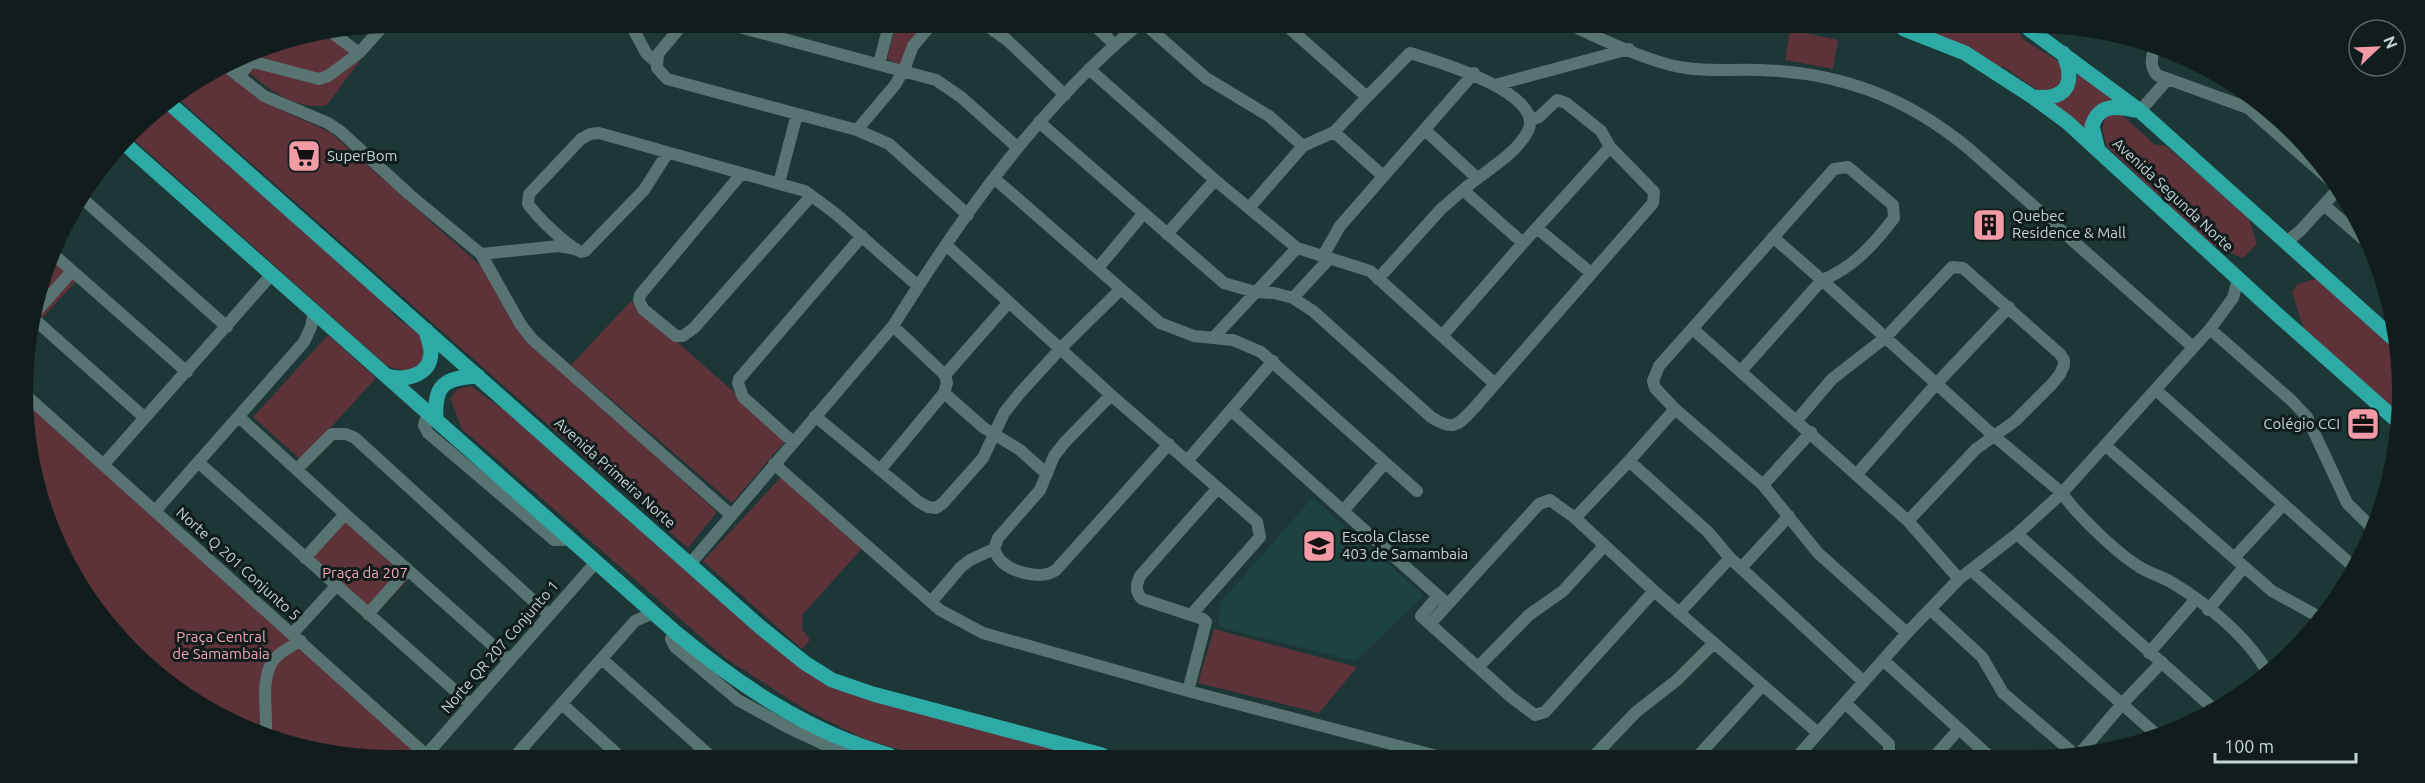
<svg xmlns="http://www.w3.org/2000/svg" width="2425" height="783" font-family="Ubuntu,sans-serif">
<rect width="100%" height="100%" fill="#1c3736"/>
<path fill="#1d4341" d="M1312,498L1424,595L1356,661L1219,627L1220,603Z"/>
<path fill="#5d3239" d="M896,25H925L900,65L887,59Z
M1914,29H2017L2023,39L2058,61L2064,70L2059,89L2040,92L2004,67L1993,66Z
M1790,30L1838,40L1833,69L1785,60Z
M332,34L352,51L370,47L327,105C291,112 260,82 235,60L251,50Z
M222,69L259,100L330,132L481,266L543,353L717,512L688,548L176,97Z
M2079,71L2117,101L2085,130L2052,102C2070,98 2075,87 2079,71Z
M163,105L386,300C393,323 407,320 420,336C424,341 425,348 424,354C421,376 403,371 387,366L131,137L148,114Z
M2118,111L2154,144L2166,146L2248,216L2257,244L2243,258L2212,245L2107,147L2102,128L2107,115Z
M54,251L81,276L35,326L32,323Z
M2319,278L2395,346V411L2304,330L2292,292L2298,284Z
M631,301L787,439L732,503L571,365Z
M328,335L376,378L301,460L253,417Z
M471,386L501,408H508L816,678L1082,755H919L867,740L806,710L725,658L462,429L450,398L458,389Z
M29,394L434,754L319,753L186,698L85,597L35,487Z
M781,477L865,545L803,614L802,629L810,640L802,649L703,561Z
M344,507L414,573L368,622L300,556Z
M1214,629L1357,667L1319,713L1198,683Z"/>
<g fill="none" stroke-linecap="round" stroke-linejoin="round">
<path stroke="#587472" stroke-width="12" d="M630,23L646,53L656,62
M683,24L658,54L657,68L667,79L857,130L889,144L968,215
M728,24L936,80L961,97L1017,147
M986,25L1007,40L1065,95
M1094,25L1114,44
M1147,26L1206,78L1269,116L1303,146L1249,208
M1575,27C1605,41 1654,64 1686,68C1710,72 1735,69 1759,70C1840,72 1906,97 1968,148L2193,347
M334,34L359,53L385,24
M2154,50C2151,59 2150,67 2157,75L2248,108L2339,188
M250,61L319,79L328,76L359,53
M879,64L889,25
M226,66L264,96L328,123L340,131L410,195L481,254L521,325L532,339L731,515
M1089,69L1215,180L1297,248
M239,77L261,48
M1495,85L1629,49
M2140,111L2168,79
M1530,120L1539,117L1557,100L1566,103L1601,131L1610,147
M1039,122L1224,283L1255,292L1274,293L1293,298L1313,311L1431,417C1454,432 1458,425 1475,407L1653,203L1654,192L1610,147L1523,243L1463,190C1484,171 1514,157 1528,131C1547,93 1433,60 1410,53L1367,97L1287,26
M857,130L895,85L904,70L913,46L931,25
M1425,130L1477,178
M1334,132L1383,176
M1303,146L1334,132L1367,97
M667,154L644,190L585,251L581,252C565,244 539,219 528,204L529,194L581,139L590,134L599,133L805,191L836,214L918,286
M742,173L640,295L639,300L643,309L676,336H683L694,328L811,196
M995,179L1160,323L1194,336L1233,340L1261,352L1417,491
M779,183L797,114
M83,199L227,327
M2324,205L2362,238
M1538,229L1591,273
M1167,234L1215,180
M2285,243L2300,231L2340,187
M946,245L1111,395L1187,461L1231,410L1343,511L1385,463
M53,254L187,372
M481,254L559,246L575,249
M1323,256L1340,226L1474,73
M1098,268L1143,214
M1378,279L1441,209L1463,190
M1293,298L1330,258
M35,313L72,271
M33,318L145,418
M893,326L945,375L947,383L944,393L984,428L1020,450L1047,474
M2210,329L2291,400L2307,417L2347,503L2371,527
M1694,330L1908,521L1959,579
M1442,336L1523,243
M1214,337L1297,248L1370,271L1495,384
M1741,371L1822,280L1773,237
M945,375L1009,302
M2156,390L2356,569
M29,398L425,754
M1675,409L1763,485L1818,553L1907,633
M1231,410L1273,361
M428,413L424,425L428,433L554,540H563L568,536
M815,416L919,502L928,507L936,508L943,503L983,458L1004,413L1020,393L1060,349L1121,289
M239,417L345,514L509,660
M1797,420L1832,379L1886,337L1952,267L1963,268L2060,354L2064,360V365L2060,374L2052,384L2015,421L1976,449L1908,521
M793,442L743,397L738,383L739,379L862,236
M2106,446L2272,591L2321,618
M1187,461L1257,522L1260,537L1191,615
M1629,461L1675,409L1655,388L1653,381L1659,366L1834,169L1848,167L1893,205L1894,218C1874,244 1853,268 1822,280L1994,436L2062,493C2076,514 2117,553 2138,566C2148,573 2161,576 2171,582C2205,602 2248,637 2267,672
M198,462L470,704
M104,464L272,274
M774,464L940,610L983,633L1188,691L1437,756
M297,469L332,434H346L355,438L549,615
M880,470L944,393
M1857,474L1937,383L2009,307
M1763,485L1811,432
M156,510L304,342L311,327L314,312
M1343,511L1444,601
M1575,518L1629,461L1708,532L1730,558L1864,682
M2017,534L2215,710
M994,549L998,538L1040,490L1054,456L1065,442L1111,395
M305,558L345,514
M2234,558L2283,505
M690,564L893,326C961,217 1038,108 1137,26
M1741,568L1789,516
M1972,571L2157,735
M1438,596L1421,616L1511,697L1535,715L1545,712L1654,591
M931,602L961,567L970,560L994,549C996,554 998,558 1002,562C1014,573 1043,580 1056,570L1169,444
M1930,609L1982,657L2003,693L2078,757
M2208,610L2244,567
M1679,613L1730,558
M368,614L407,570
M1430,624L1539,504L1550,500L1575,518L1654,591L1818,733
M675,632L671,639L675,647L738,700L787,727L847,755
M293,633L336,586
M2149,653L2196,599
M602,659L708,754
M1883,660L1990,757
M1479,666L1529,615L1563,591L1604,546
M1188,691L1206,622L1203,619L1142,599C1135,592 1136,585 1140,576L1217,489
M1845,703L1889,744V757
M562,704L617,754
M266,731C267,711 261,683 271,664C276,654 291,646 301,641
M427,754L597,561
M517,754L635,621L653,613
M1594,756L1636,712L1677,680L1714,643
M1698,756L1763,685
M1797,757L1907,633L1959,579L2017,534L2062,493L2210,329L2233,298L2238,279
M1934,757L1959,729
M2077,757L2122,704L2162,662"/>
<path stroke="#2daaa6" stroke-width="15" d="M1904,29L1965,53L2033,97L2067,122L2280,317L2395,419
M2029,29L2140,111L2395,340
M2033,97C2068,101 2076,82 2063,53
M168,102L759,626L805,663L832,680L873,694L1102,755
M125,144L675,632C739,685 808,732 889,755
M2098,150L2092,126C2099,104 2115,106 2134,110
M387,376C405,381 430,376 431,353C431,345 427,337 426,330
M436,420C434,385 443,378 478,376"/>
</g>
<defs>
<symbol id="supermarket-square" viewBox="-11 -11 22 22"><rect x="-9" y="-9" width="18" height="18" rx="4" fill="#f39aa7" stroke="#111c1c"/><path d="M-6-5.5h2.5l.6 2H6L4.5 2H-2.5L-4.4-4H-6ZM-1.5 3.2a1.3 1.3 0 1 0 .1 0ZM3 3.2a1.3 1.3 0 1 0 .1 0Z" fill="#111"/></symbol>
<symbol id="building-square" viewBox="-11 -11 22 22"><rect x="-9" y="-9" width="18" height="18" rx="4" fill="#f39aa7" stroke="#111c1c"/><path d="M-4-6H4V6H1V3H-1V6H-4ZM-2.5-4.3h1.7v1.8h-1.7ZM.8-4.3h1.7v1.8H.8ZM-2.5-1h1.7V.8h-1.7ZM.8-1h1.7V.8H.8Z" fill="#111"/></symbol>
<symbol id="office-square" viewBox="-11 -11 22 22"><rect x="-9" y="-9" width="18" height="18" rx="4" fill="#f39aa7" stroke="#111c1c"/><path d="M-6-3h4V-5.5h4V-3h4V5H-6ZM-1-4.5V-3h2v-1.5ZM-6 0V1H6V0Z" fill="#111"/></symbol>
<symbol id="school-square" viewBox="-11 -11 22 22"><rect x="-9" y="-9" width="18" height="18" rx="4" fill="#f39aa7" stroke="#111c1c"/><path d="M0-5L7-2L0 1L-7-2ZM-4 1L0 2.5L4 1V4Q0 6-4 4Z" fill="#111"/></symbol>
</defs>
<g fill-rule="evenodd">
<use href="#supermarket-square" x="285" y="137" width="38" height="38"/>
<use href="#building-square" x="1970" y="206" width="38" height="38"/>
<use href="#office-square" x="2344" y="405" width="38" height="38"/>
<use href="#school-square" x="1300" y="527" width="38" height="38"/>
</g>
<g text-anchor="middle" stroke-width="6" stroke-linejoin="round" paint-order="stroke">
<g font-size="15" fill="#c5d5d4" stroke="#111c1c" text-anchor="start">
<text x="327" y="161">SuperBom</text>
<text x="2012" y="221">Quebec<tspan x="2012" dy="17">Residence &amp; Mall</tspan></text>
<text x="2340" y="429" text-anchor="end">Colégio CCI</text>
<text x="1342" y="542">Escola Classe<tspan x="1342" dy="17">403 de Samambaia</tspan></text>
</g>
<g font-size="15" fill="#c5d5d4" stroke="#111c1c">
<text transform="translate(2173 195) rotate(43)" y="5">Avenida Segunda Norte</text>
<text transform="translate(615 473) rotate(42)" y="5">Avenida Primeira Norte</text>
<text transform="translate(238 564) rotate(42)" y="5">Norte Q 201 Conjunto 5</text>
<text transform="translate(500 647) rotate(-49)" y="5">Norte QR 207 Conjunto 1</text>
</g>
<g font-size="15" fill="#f5a5b0" stroke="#111c1c">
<text x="365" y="578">Praça da 207</text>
<text x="221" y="642">Praça Central<tspan x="221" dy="17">de Samambaia</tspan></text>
</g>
</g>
<path d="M0 0H2425V783H0ZM391 33H2034A358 358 0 0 1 2392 391V392A358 358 0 0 1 2034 750H391A358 358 0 0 1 33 392V391A358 358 0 0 1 391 33Z" fill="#111c1c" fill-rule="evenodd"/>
<g transform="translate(2377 48) rotate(67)"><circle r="28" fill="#111c1c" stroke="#596666" stroke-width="1.5"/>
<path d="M0-4.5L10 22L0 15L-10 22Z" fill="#f39aa7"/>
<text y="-9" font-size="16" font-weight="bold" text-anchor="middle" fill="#c5d5d4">N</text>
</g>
<path d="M2215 753v9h141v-9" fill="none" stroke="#c5d5d4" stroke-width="3"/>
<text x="2224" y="753" font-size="18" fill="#c5d5d4" stroke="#111c1c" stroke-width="4.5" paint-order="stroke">100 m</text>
</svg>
